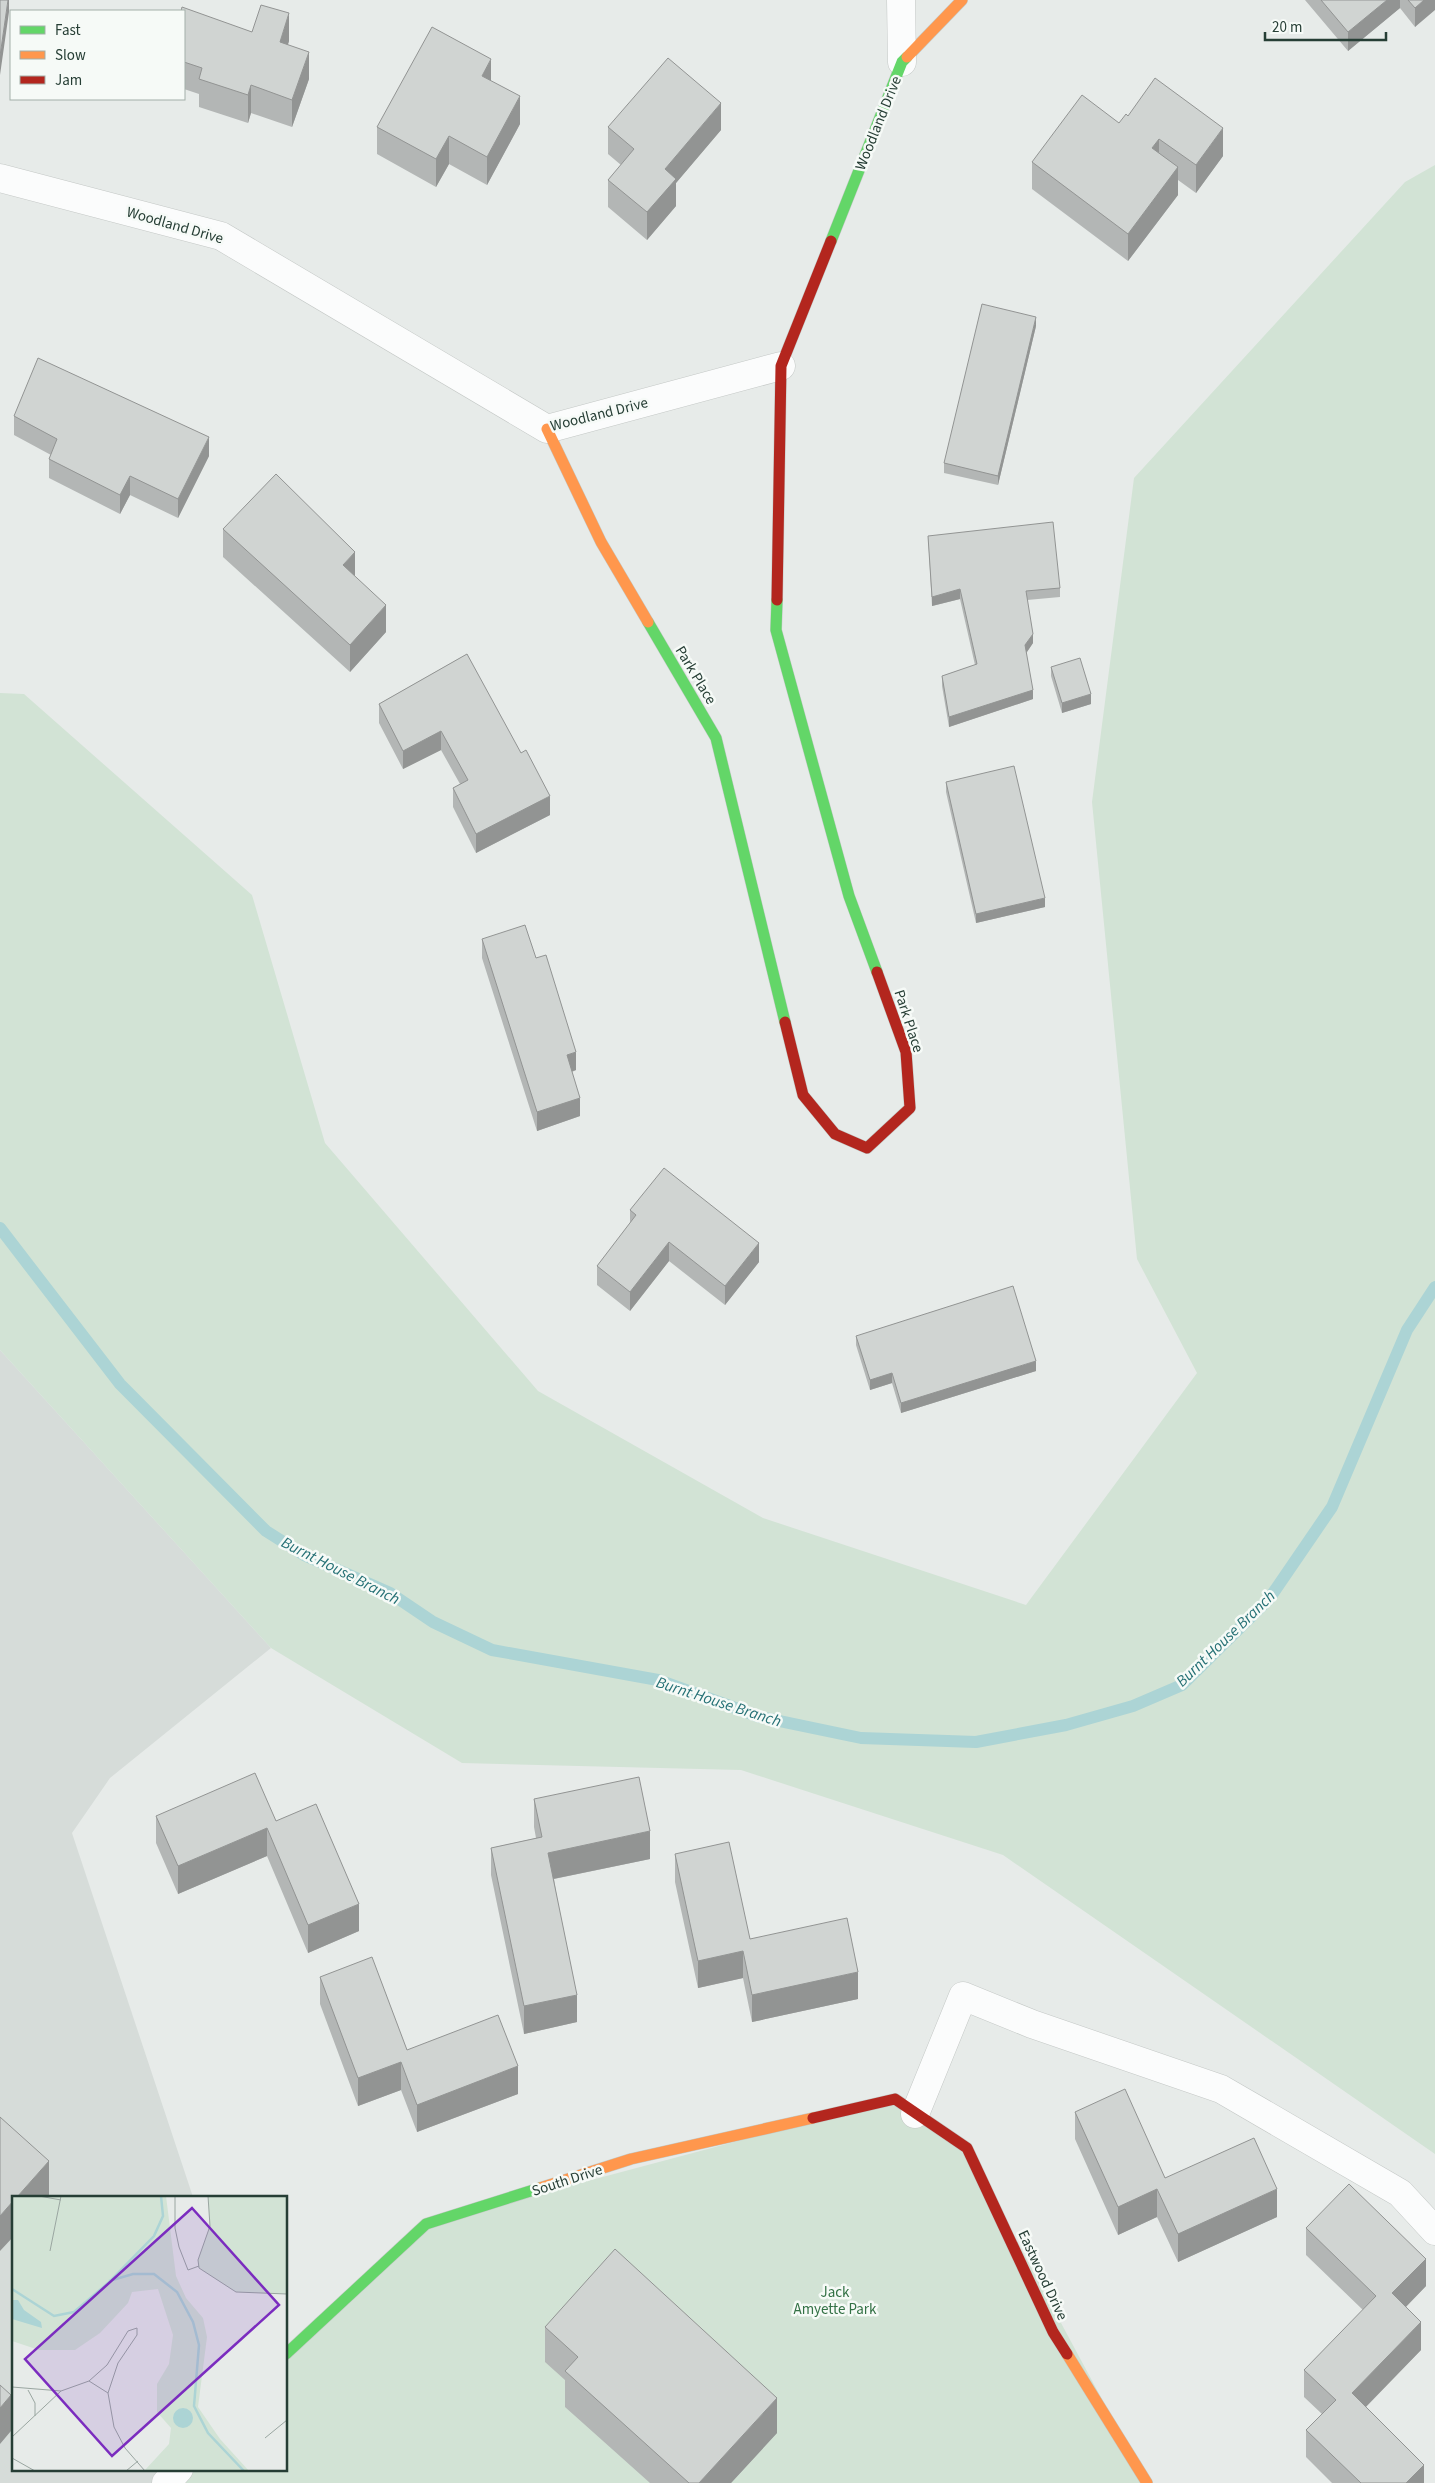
<svg xmlns="http://www.w3.org/2000/svg" width="1435" height="2483" font-family="'Source Sans 3',sans-serif">
<rect width="100%" height="100%" fill="#e7ebe9"/>
<path fill="#d6dcd9" d="M0,1350L271,1648L110,1778L72,1833L193,2197H14V2469H179L166,2483H0Z"/>
<path fill="#d2e3d5" d="M1435,165V2154L1003,1855L741,1770L462,1763L271,1648L0,1350V693L24,694L252,895L325,1143L538,1391L763,1518L1026,1605L1197,1373L1137,1259L1092,802L1134,478L1405,182Z
M895,2099L967,2148L1147,2483H166L179,2469H286V2354L426,2224Z"/>
<g fill="none" stroke-linecap="round" stroke-linejoin="round">
<path stroke="#acd4d5" stroke-width="12" d="M0,1228L120,1384L266,1531L304,1555L390,1593L433,1622L492,1650L658,1680L760,1717L861,1738L976,1742L1066,1725L1133,1706L1182,1685L1269,1599L1332,1507L1407,1330L1435,1287"/>
<defs>
<path id="street" d="M901,0L902,62
M0,178L221,236L547,429L781,366
M915,2114L963,1996L1032,2024L1221,2089L1400,2193L1435,2231
M166,2483L179,2469"/>
<path id="fast" d="M831,241L902,62L907,57
M777,600L776,630L849,896L877,972
M648,622L716,738L785,1022
M286,2354L426,2224L540,2188"/>
<path id="slow" d="M907,57L962,0
M547,429L601,542L648,622
M540,2188L631,2159L813,2118
M1067,2354L1147,2483"/>
<path id="jam" d="M777,600L781,366L831,241
M785,1022L803,1095L835,1134L867,1148L910,1108L906,1052L877,972
M813,2118L895,2099L967,2148L1053,2332L1067,2354"/>
</defs>
<use href="#street" stroke="#c4c8c6" stroke-width="29"/>
<use href="#fast" stroke="#c3c9c6" stroke-width="12"/>
<use href="#slow" stroke="#c3c9c6" stroke-width="12"/>
<use href="#jam" stroke="#c3c9c6" stroke-width="12"/>
<use href="#street" stroke="#fbfcfc" stroke-width="28"/>
<use href="#fast" stroke="#63d668" stroke-width="11"/>
<use href="#slow" stroke="#ff974d" stroke-width="11"/>
<use href="#jam" stroke="#b3261e" stroke-width="11"/>
</g>
<path fill="#b3b6b5" d="M1305,0H1435L1415,27L1400,8L1348,51Z
M184,11L252,32L289,41L288,44L309,79L292,127L251,113L248,123L199,107V94L184,89Z
M491,81L520,124L487,185L449,164L436,187L377,154V127Z
M1119,123L1223,156L1196,193L1178,180V195L1128,261L1032,189V162Z
M608,127L721,130L676,183V206L647,240L608,207V180L621,165L608,154Z
M1036,326L998,485L944,473V463Z
M14,416L209,456L178,518L130,495L120,514L49,478V459L51,455L14,435Z
M223,529L386,632L350,672L223,557Z
M928,536L1060,588V597L1027,600L1033,643L1026,653L1033,699L949,727L942,686V676L975,665L960,599L932,606Z
M467,654L550,815L476,853L453,807V788L460,784L441,750L403,769L379,723V704Z
M1051,667L1091,704L1062,713L1051,676Z
M946,782L1045,907L976,923L946,792Z
M482,939L536,958L576,1070L572,1072L580,1116L537,1131L482,958Z
M630,1210L759,1262L725,1305L669,1261L630,1311L597,1285V1266L630,1224Z
M856,1336L1036,1371L901,1413L892,1383L870,1390L856,1345Z
M534,1799L650,1859L554,1879L577,2022L524,2034L491,1875V1848L536,1838L534,1827Z
M156,1816L276,1821L359,1931L308,1953L267,1856L178,1894L156,1843Z
M675,1854L750,1939L858,1999L752,2022L743,1978L698,1988L675,1882Z
M320,1977L407,2050L518,2094L417,2132L401,2090L358,2106L320,2004Z
M1075,2112L1165,2178L1277,2217L1178,2262L1157,2217L1118,2235L1075,2139Z
M1306,2228L1426,2286L1406,2307L1421,2350L1366,2407L1424,2483H1332L1306,2457V2430L1322,2414L1304,2397V2370L1363,2310L1306,2255Z
M545,2327L777,2433L731,2483H650L565,2407V2380L545,2362Z"/>
<path fill="#929493" d="M8,0H9V12L0,75V56Z
M1387,0H1400V8L1348,51V32Z
M1424,0H1435V10L1415,27V8Z
M289,13V41L280,69V42Z
M309,52V79L292,127V100Z
M491,59V87L482,76Z
M251,85V113L248,123V95Z
M520,96V124L487,185V157Z
M721,103V130L676,183V206L647,240V212L665,169Z
M1223,128V156L1196,193V165Z
M449,136V164L436,187V159Z
M1159,139V166L1152,148Z
M1178,167V195L1128,261V234Z
M1036,317V326L998,485V476Z
M209,437V456L178,518V499Z
M130,476V495L120,514V495Z
M355,552V580L343,565Z
M960,589V599L932,606V597Z
M386,605V632L350,672V645Z
M1033,634V643L1025,655V645Z
M1033,690V699L949,727V717Z
M1091,694V704L1062,713V703Z
M441,731V750L403,769V751Z
M550,796V815L476,853V834Z
M1045,898V907L976,923V914Z
M576,1052V1070L567,1073V1055Z
M580,1098V1116L537,1131V1112Z
M669,1242V1261L630,1311V1292Z
M759,1243V1262L725,1305V1286Z
M1036,1361V1371L901,1413V1403Z
M892,1373V1383L870,1390V1380Z
M267,1828V1856L178,1894V1866Z
M650,1831V1859L548,1880V1853Z
M359,1904V1931L308,1953V1925Z
M743,1951V1978L698,1988V1961Z
M858,1972V1999L752,2022V1995Z
M577,1995V2022L524,2034V2006Z
M401,2062V2090L358,2106V2078Z
M518,2066V2094L417,2132V2105Z
M49,2161V2196L48,2197H17Z
M1157,2189V2217L1118,2235V2207Z
M1277,2189V2217L1178,2262V2234Z
M14,2200V2236L0,2251V2216Z
M1426,2259V2286L1392,2321V2293Z
M1421,2322V2350L1352,2421V2393Z
M11,2395V2431L0,2444V2408Z
M777,2398V2433L731,2483H699Z
M1424,2465V2483H1406Z"/>
<path fill="#d0d4d2" stroke="#929493" d="M0,0H8L0,56Z
M1321,0H1387L1348,32Z
M1408,0H1424L1415,8Z
M261,5L289,13L280,42L309,52L292,100L251,85L248,95L199,79L202,68L184,62V11H181L182,7L252,32Z
M432,27L491,59L482,76L520,96L487,157L449,136L436,159L377,127Z
M668,58L721,103L665,169L676,179L647,212L608,180L634,149L608,127Z
M1155,78L1223,128L1196,165L1159,139L1152,148L1178,167L1128,234L1032,162L1082,95L1119,123L1126,114L1128,116Z
M982,304L1036,317L998,476L944,463Z
M38,358L209,437L178,499L130,476L120,495L49,459L57,439L14,416Z
M276,474L355,552L343,565L386,605L350,645L223,529Z
M1053,522L1060,588L1026,591L1033,634L1025,645L1033,690L949,717L942,676L977,664L960,589L932,597L928,536Z
M467,654L521,753L526,750L550,796L476,834L453,788L468,780L441,731L403,751L379,704Z
M1080,658L1091,694L1062,703L1051,667Z
M1014,766L1045,898L976,914L946,782Z
M525,925L536,958L546,955L576,1052L567,1055L580,1098L537,1112L482,939Z
M664,1168L759,1243L725,1286L669,1242L630,1292L597,1266L636,1215L630,1210Z
M1013,1286L1036,1361L901,1403L892,1373L870,1380L856,1336Z
M255,1773L276,1821L316,1804L359,1904L308,1925L267,1828L178,1866L156,1816Z
M639,1777L650,1831L548,1853L577,1995L524,2006L491,1848L542,1837L534,1799Z
M729,1842L750,1939L847,1918L858,1972L752,1995L743,1951L698,1961L675,1854Z
M372,1957L407,2050L498,2015L518,2066L417,2105L401,2062L358,2078L320,1977Z
M1125,2089L1165,2178L1254,2138L1277,2189L1178,2234L1157,2189L1118,2207L1075,2112Z
M0,2117L49,2161L17,2197H14V2200L0,2216Z
M1349,2184L1426,2259L1392,2293L1421,2322L1352,2393L1424,2465L1406,2483H1361L1306,2430L1336,2400L1304,2370L1376,2296L1306,2228Z
M615,2249L777,2398L699,2483H689L565,2371L578,2357L545,2327Z
M0,2385L11,2395L0,2408Z"/>
<g text-anchor="middle" stroke-width="5" stroke-linejoin="round" paint-order="stroke">
<g font-size="15" fill="#263e35" stroke="#f6faf7">
<text transform="translate(878 123) rotate(-68)" y="5">Woodland Drive</text>
<text transform="translate(175 225) rotate(16)" y="5">Woodland Drive</text>
<text transform="translate(599 414) rotate(-14)" y="5">Woodland Drive</text>
<text transform="translate(696 675) rotate(59)" y="5">Park Place</text>
<text transform="translate(909 1021) rotate(72)" y="5">Park Place</text>
<text transform="translate(567 2180) rotate(-18)" y="5">South Drive</text>
<text transform="translate(1043 2275) rotate(65)" y="5">Eastwood Drive</text>
</g>
<g font-size="15" fill="#337145" stroke="#f6faf7">
<text x="835" y="2297">Jack<tspan x="835" dy="17">Amyette Park</tspan></text>
</g>
<g font-size="16" font-style="italic" fill="#257075" stroke="#f6faf7">
<text transform="translate(341 1570) rotate(27)" y="6">Burnt House Branch</text>
<text transform="translate(1225 1638) rotate(-44)" y="6">Burnt House Branch</text>
<text transform="translate(719 1701) rotate(18)" y="6">Burnt House Branch</text>
</g>
</g>
<g transform="translate(12 2196)">
<rect width="275" height="275" fill="#e7ebe9"/>
<path d="M0,0H154L164,80L174,102L191,122L195,141L186,211L208,243L237,275L133,274L157,248L159,232L145,216V188L157,168L161,139L146,93L120,96L116,107L88,137L63,154H27L0,145ZM196,0H275V98L224,96L187,72L186,64L198,30Z" fill="#d2e3d5"/>
<path d="M0,104H6L12,114L29,126L30,132L0,123ZM161 222a10 10 0 1 1 20 0a10 10 0 1 1-20 0Z" fill="#acd4d5"/>
<path fill="none" stroke="#acd4d5" stroke-width="2.5" d="M97,85L121,78H142L165,96L181,126L187,149L182,210L196,237L232,275M0,93L42,120L62,116L96,87L142,40L151,20L149,0"/>
<path fill="none" stroke="#9aa6a1" stroke-width="1" d="M27,0L49,4M163,0V32L167,51L176,74L187,70M196,0L198,30L186,64L187,72L224,96L275,98M38,55L49,0M77,185L96,197L102,231L113,252L133,275M0,191L49,195L77,185L95,169L116,135L125,132V139L106,167L96,197M16,194L23,207V220M0,241L49,195M253,242L275,224M0,262L23,275M114,275L126,265"/>
<path fill="#7b2cbf" fill-opacity="0.15" stroke="#7b2cbf" stroke-width="2.5" d="M180,12L267,109L100,260L13,163Z"/>
<rect width="275" height="275" fill="none" stroke="#263e35" stroke-width="2.5"/>
</g>
<rect x="10" y="10" width="175" height="90" fill="#f6faf7" stroke="#a3afa9"/>
<rect x="20" y="26" width="25" height="8" fill="#63d668" stroke="#a3afa9"/>
<text x="55" y="35" font-size="15" fill="#263e35">Fast</text>
<rect x="20" y="51" width="25" height="8" fill="#ff974d" stroke="#a3afa9"/>
<text x="55" y="60" font-size="15" fill="#263e35">Slow</text>
<rect x="20" y="76" width="25" height="8" fill="#b3261e" stroke="#a3afa9"/>
<text x="55" y="85" font-size="15" fill="#263e35">Jam</text>
<path d="M1265 32v8h121v-8" fill="none" stroke="#263e35" stroke-width="2.5"/>
<text x="1272" y="32" font-size="15" fill="#263e35" stroke="#f6faf7" stroke-width="4" paint-order="stroke">20 m</text>
</svg>
